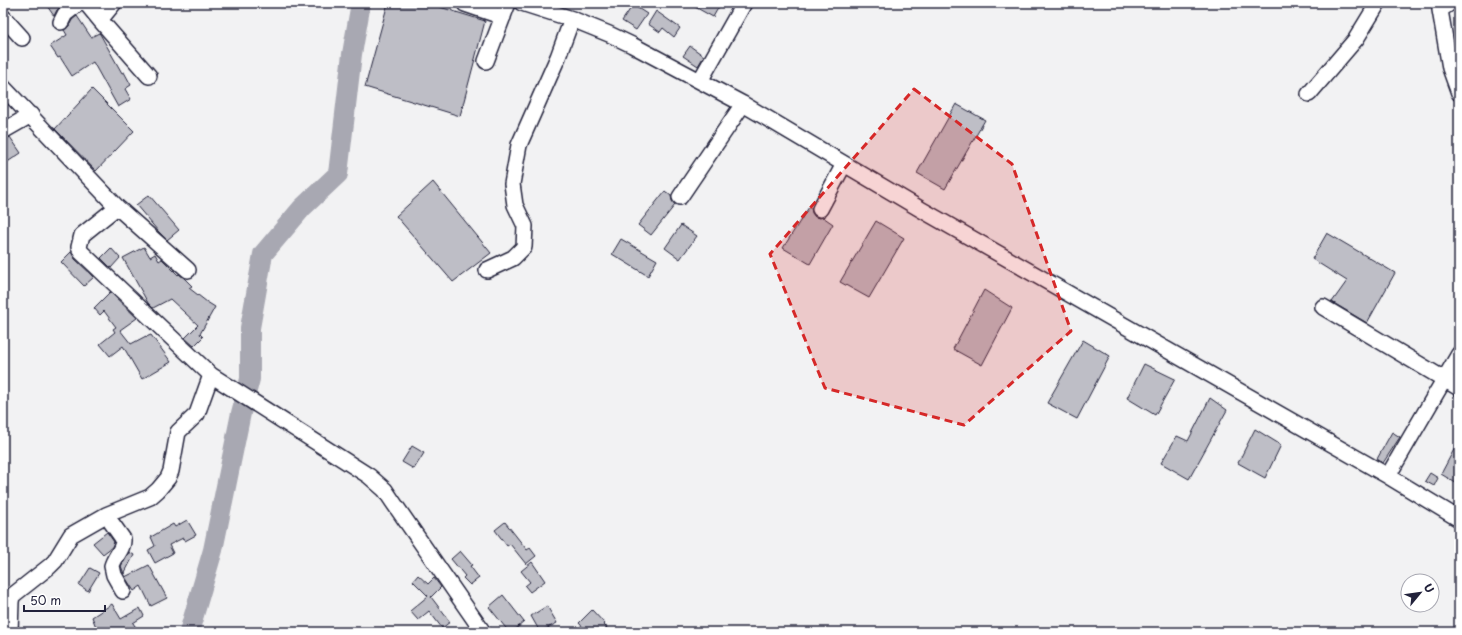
<svg xmlns="http://www.w3.org/2000/svg" width="1462" height="635" font-family="'Playpen Sans',sans-serif">
<rect width="100%" height="100%" fill="#f2f2f3"/>
<filter id="ink" filterUnits="userSpaceOnUse"><feTurbulence type="fractalNoise" baseFrequency=".025" numOctaves="2"/><feDisplacementMap in="SourceGraphic" scale="8" xChannelSelector="R" yChannelSelector="G"/><feConvolveMatrix kernelMatrix="1 2 1 2 8 2 1 2 1" color-interpolation-filters="sRGB"/></filter>
<g filter="url(#ink)">
<g fill="none" stroke-linecap="round" stroke-linejoin="round">
<path stroke="#a8a8b2" stroke-width="20" d="M189,632L213,550L241,413L250,379V328L263,254L302,208L338,174L352,54L361,3"/>
</g>
<path fill="#bebec6" stroke="#22223b" d="M45,3H64L57,10L54,16Z
M388,3H427L485,21L460,116L365,87Z
M688,3H721L713,17Z
M633,5L647,14L636,30L622,21Z
M656,11L680,28L674,37L663,28L660,32L648,24Z
M77,16L91,37L99,33L100,34L122,73L124,72L131,85L125,89L131,99L118,107L93,62L72,76L60,57L58,58L50,46L67,35L64,30L69,26L72,20Z
M690,46L704,56L698,66L683,56Z
M92,89L134,131L96,171L55,129Z
M956,104L985,120L945,189L917,173Z
M10,137L21,153L3,165V141Z
M433,182L491,253L453,282L396,216Z
M665,191L671,196L672,201L675,205L651,235L638,225Z
M149,195L179,230L167,240L158,231L136,205Z
M809,207L811,208L812,213L815,217L820,218L823,217L833,224L810,264L783,248Z
M876,221L904,238L869,298L840,282Z
M681,225L697,236L680,259L665,248Z
M1327,233L1395,273L1367,323L1332,302L1347,281L1312,259Z
M621,239L657,260L648,276L612,254Z
M144,247L150,257L155,254L159,261L162,259L178,275L179,274L184,278L192,286L189,288L207,302L215,307L200,334L203,337L194,346L185,338L198,325L170,299L153,308L148,303L123,258Z
M111,248L120,258L111,268L101,258Z
M71,252L75,259L94,277L84,286L61,262Z
M984,290L1012,308L982,365L953,349Z
M110,292L137,318L120,330L131,344L146,336V337L151,335L171,362L142,379L123,346L110,356L100,344L115,332L113,329L116,327L104,311L100,315L94,308Z
M1083,340L1110,356L1077,419L1047,403Z
M1144,364L1175,379L1155,415L1127,398Z
M1210,398L1227,410L1189,479L1161,463L1177,436L1188,441Z
M1255,429L1281,445L1265,478L1238,463Z
M1392,432L1400,437L1383,463L1377,459Z
M1459,440V485L1441,474Z
M412,446L424,453L414,469L402,462Z
M1430,473L1438,478L1434,486L1425,481Z
M187,520L196,535L185,541L183,538L169,545L173,553L155,563L148,550L155,546L151,537L173,524L175,527Z
M505,522L527,550L530,548L536,556L526,564L510,544L507,546L495,530Z
M107,532L114,542L112,547L103,554L93,543Z
M460,551L472,565L470,566L479,578L470,585L463,578L465,576L451,559Z
M129,552L134,555L124,574L121,566Z
M532,562L545,581L530,592L525,586L530,582L521,571Z
M149,565L167,598L151,606L141,586L134,591L125,577Z
M90,568L99,573L88,591L79,585Z
M418,575L428,584L434,578L441,587L431,597L450,622L442,628L429,611L418,620L410,611L428,596L413,581Z
M503,595L524,622L512,632H509L489,607Z
M112,604L121,619L140,608L144,616L133,623L139,632H98L92,617Z
M547,606L557,623L540,632L531,616Z
M592,610L605,624L604,625L611,632H587L579,623Z"/>
<g fill="none" stroke-linecap="round" stroke-linejoin="round">
<defs>
<path id="minor" d="M86,3L100,20L114,3
M522,3L572,19L609,34L632,45L743,104L922,210L1388,476L1459,519
M1450,3L1440,10L1450,68L1459,93
M465,4L503,17
M3,17L22,38
M100,20L149,76
M61,22L65,14L79,3
M486,61L508,3
M700,81L744,3
M3,87L117,207L82,235L79,247L81,252L211,375L369,476L385,490L393,502L483,632
M1309,94L1356,39L1378,3
M3,131L31,115
M680,197L743,104
M117,207L188,270
M820,209L844,164
M487,270L513,258L524,247L525,226L515,205L512,184L519,145L558,57L572,19
M1323,307L1459,388
M1388,476L1459,354
M106,515L123,539C124,549 114,557 112,566L114,575L123,591
M10,632L11,602L12,596L50,566L55,561L71,535L106,515L150,497L158,490L168,478L171,471L178,432L197,414L211,375"/>
</defs>
<use href="#minor" stroke="#22223b" stroke-width="18"/>
<use href="#minor" stroke="#fff" stroke-width="15"/>
</g>
</g>
<path fill="#d62828" fill-opacity="0.2" stroke="#d62828" stroke-width="3" stroke-dasharray="8 5" stroke-linejoin="round" d="M914,89L1012,164L1071,331L964,425L825,388L770,254Z"/>
<rect width="1462" height="635" fill="none" stroke="#fff" stroke-width="16"/>
<rect x="8" y="8" width="1446" height="619" fill="none" stroke="#22223b" stroke-width="1.5" filter="url(#ink)"/>
<g transform="translate(1420 593) rotate(61)"><circle r="19" fill="#ffffff" stroke="#a7a7b1"/>
<path d="M0-3L7 15L0 10L-7 15Z" fill="#22223b"/>
<text y="-6" font-size="11" font-weight="bold" text-anchor="middle" fill="#22223b">U</text>
</g>
<path d="M24 605v6h81v-6" fill="none" stroke="#22223b" stroke-width="2"/>
<text x="30" y="605" font-size="12" fill="#22223b" stroke="#ffffff" stroke-width="3" paint-order="stroke">50 m</text>
</svg>
